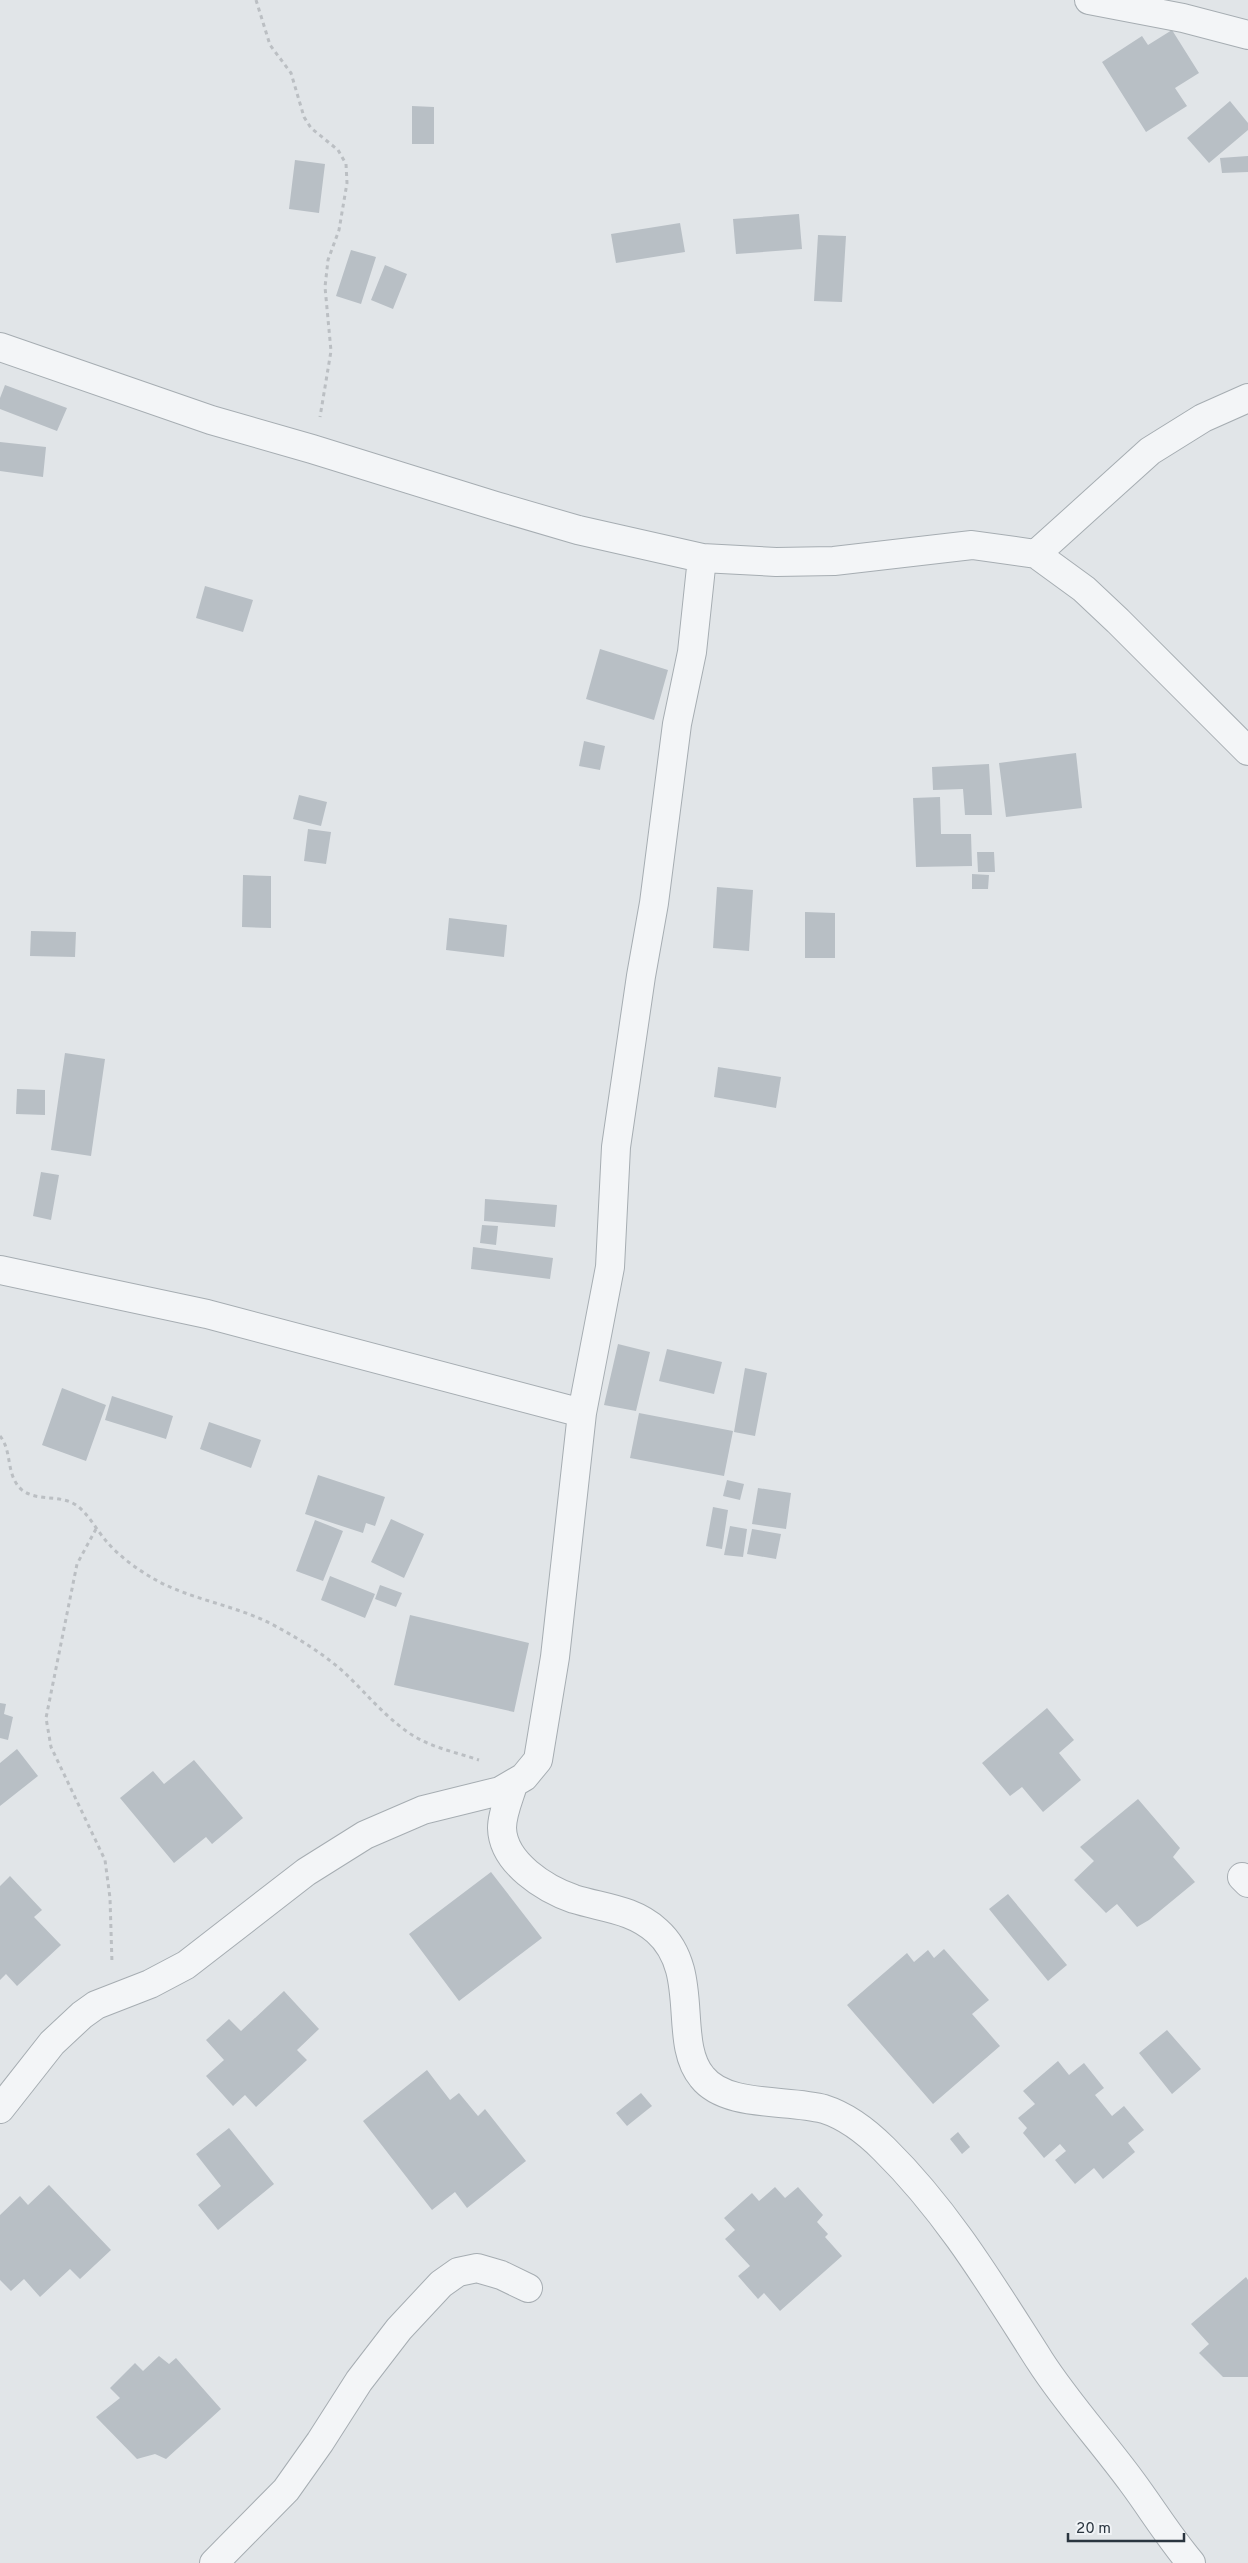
<svg xmlns="http://www.w3.org/2000/svg" width="1248" height="2563" font-family="Overpass,sans-serif">
<rect width="100%" height="100%" fill="#e1e5e8"/>
<path fill="#b8bfc5" d="M1172,30L1199,73L1175,88L1187,106L1146,132L1102,62L1142,36L1148,45Z
M1230,101L1248,123V130L1209,163L1187,138Z
M412,106L434,107V144H412Z
M1248,156V172L1222,173L1220,158Z
M295,160L325,164L319,213L289,209Z
M799,214L802,249L736,254L733,219Z
M680,223L685,252L616,263L611,234Z
M818,235L846,236L842,302L814,301Z
M351,250L376,257L361,304L336,296Z
M385,265L407,274L393,309L371,300Z
M5,385L67,408L57,431L0,409V398Z
M0,442L46,447L43,477L0,471Z
M205,586L253,600L243,632L196,618Z
M600,649L668,670L654,720L586,699Z
M584,741L605,746L600,770L579,766Z
M1076,753L1082,808L1006,817L999,763Z
M989,764L992,815H965L963,789L933,790L932,767Z
M299,795L327,802L321,826L293,819Z
M940,797L941,834H971L972,866L916,867L913,798Z
M308,829L331,832L326,864L304,861Z
M977,852H994L995,872H978Z
M972,874L989,875L988,889H972Z
M243,875L271,876V928L242,927Z
M717,887L753,890L749,951L713,948Z
M805,912L835,913V958H805Z
M449,918L507,925L504,957L446,950Z
M31,931L76,932L75,957L30,956Z
M65,1053L105,1059L91,1156L51,1150Z
M718,1067L781,1077L776,1108L714,1097Z
M17,1089L45,1090V1115L16,1114Z
M41,1172L59,1175L51,1220L33,1216Z
M485,1199L557,1205L555,1227L484,1221Z
M482,1225L498,1226L496,1245L480,1243Z
M473,1247L553,1258L550,1279L471,1269Z
M618,1344L650,1352L636,1411L604,1405Z
M667,1349L722,1362L714,1394L659,1381Z
M745,1368L767,1373L755,1436L734,1432Z
M62,1388L106,1405L86,1461L42,1445Z
M112,1396L173,1416L166,1439L105,1420Z
M639,1413L733,1431L724,1476L630,1458Z
M209,1422L261,1440L251,1468L200,1449Z
M318,1475L385,1497L375,1526L366,1523L363,1533L305,1514Z
M727,1480L744,1484L740,1500L723,1496Z
M758,1488L791,1493L786,1529L752,1524Z
M713,1507L728,1510L722,1549L706,1546Z
M391,1519L424,1534L404,1578L371,1562Z
M315,1520L343,1531L323,1581L296,1571Z
M730,1526L747,1529L743,1557L724,1555Z
M752,1529L781,1534L776,1559L747,1554Z
M330,1576L375,1594L365,1618L321,1600Z
M380,1585L402,1593L396,1607L375,1599Z
M410,1615L529,1643L514,1712L394,1685Z
M0,1703L6,1704L4,1714L13,1717L8,1740L0,1738Z
M1047,1708L1074,1740L1059,1753L1081,1780L1043,1812L1022,1787L1010,1796L982,1763Z
M17,1749L38,1776L0,1806V1763Z
M194,1760L243,1818L212,1844L206,1837L174,1863L120,1798L153,1771L164,1784Z
M1138,1799L1180,1848L1173,1857L1195,1882L1149,1920L1137,1927L1117,1904L1106,1913L1074,1880L1094,1861L1080,1847Z
M491,1872L542,1938L459,2001L409,1934Z
M10,1876L42,1910L34,1917L61,1945L17,1986L6,1974L0,1980V1886Z
M1008,1894L1067,1965L1048,1981L989,1909Z
M944,1949L989,2000L972,2014L1000,2046L933,2104L847,2005L907,1953L914,1962L928,1950L934,1958Z
M284,1991L319,2029L297,2050L307,2060L256,2107L245,2095L233,2106L206,2076L224,2060L206,2040L229,2019L241,2031Z
M1167,2030L1201,2069L1172,2094L1139,2053Z
M1058,2061L1069,2075L1084,2063L1104,2088L1095,2095L1112,2116L1124,2106L1144,2130L1128,2143L1135,2152L1103,2179L1094,2168L1075,2184L1055,2160L1066,2151L1060,2144L1044,2158L1023,2133L1027,2128L1018,2118L1035,2104L1023,2091Z
M427,2070L450,2100L459,2093L478,2116L485,2109L526,2161L467,2208L455,2192L432,2210L363,2121Z
M641,2093L652,2106L627,2126L616,2113Z
M229,2128L274,2184L218,2230L198,2205L221,2186L196,2154Z
M958,2132L970,2147L962,2154L950,2139Z
M49,2185L111,2250L80,2279L70,2269L40,2297L24,2279L11,2291L0,2280V2215L20,2196L28,2205Z
M775,2187L785,2198L798,2187L823,2215L817,2222L828,2234L825,2237L842,2256L780,2311L764,2293L758,2299L738,2276L750,2266L725,2239L735,2230L724,2218L752,2193L759,2201Z
M1246,2277L1248,2280V2377H1223L1199,2353L1209,2344L1191,2324Z
M159,2356L169,2364L176,2358L221,2409L166,2459L155,2454L137,2459L96,2417L120,2398L110,2388L135,2363L143,2371Z"/>
<g fill="none" stroke-linecap="round" stroke-linejoin="round">
<defs>
<path id="minor" d="M1089,0L1183,18L1248,35
M0,347L211,420L312,449L496,506L578,530L702,558L776,562L834,561L972,545L1036,554L1084,589L1118,621L1248,751
M1036,554L1150,451L1203,418L1248,398
M0,1270L207,1314L582,1413
M513,1785C509,1798 502,1814 502,1828C503,1863 545,1889 574,1899C603,1908 633,1909 657,1931C702,1971 672,2041 702,2077C726,2108 788,2099 824,2109C846,2116 868,2133 884,2149C948,2212 992,2286 1040,2361C1067,2403 1102,2441 1132,2482C1152,2509 1169,2537 1191,2563
M1242,1877L1248,1883
M0,2109L52,2043L82,2015L96,2005L150,1984L186,1965L306,1872L365,1835L423,1810L500,1791L524,1777L538,1760L555,1657L582,1413L610,1267L616,1147L641,976L654,903L677,724L692,652L702,558
M214,2563L286,2490L320,2442L359,2381L399,2329L441,2284L458,2272L477,2268L501,2275L528,2288"/>
</defs>
<use href="#minor" stroke="#a6adb2" stroke-width="30"/>
<path stroke="#bbbfc3" stroke-width="3" stroke-dasharray="4 4" stroke-linecap="butt" d="M256,0L270,45L291,73L304,117L311,128L338,150L346,164L347,183L339,230L328,260L325,287L331,351L320,417
M0,1436C13,1452 5,1475 22,1490C38,1502 59,1494 76,1505C88,1513 97,1531 107,1542C119,1556 138,1570 154,1579C193,1601 238,1605 277,1627C303,1641 330,1658 351,1679C370,1698 386,1717 409,1733C429,1747 455,1752 479,1760
M96,1529L77,1564L46,1718L51,1747L105,1860L110,1898L112,1963"/>
<use href="#minor" stroke="#f3f5f7" stroke-width="28"/>
</g>
<path d="M1068 2533v8h116v-8" fill="none" stroke="#2a353f" stroke-width="2.5"/>
<text x="1076" y="2533" font-size="15" fill="#2a353f" stroke="#f0f3f6" stroke-width="4" paint-order="stroke">20 m</text>
</svg>
